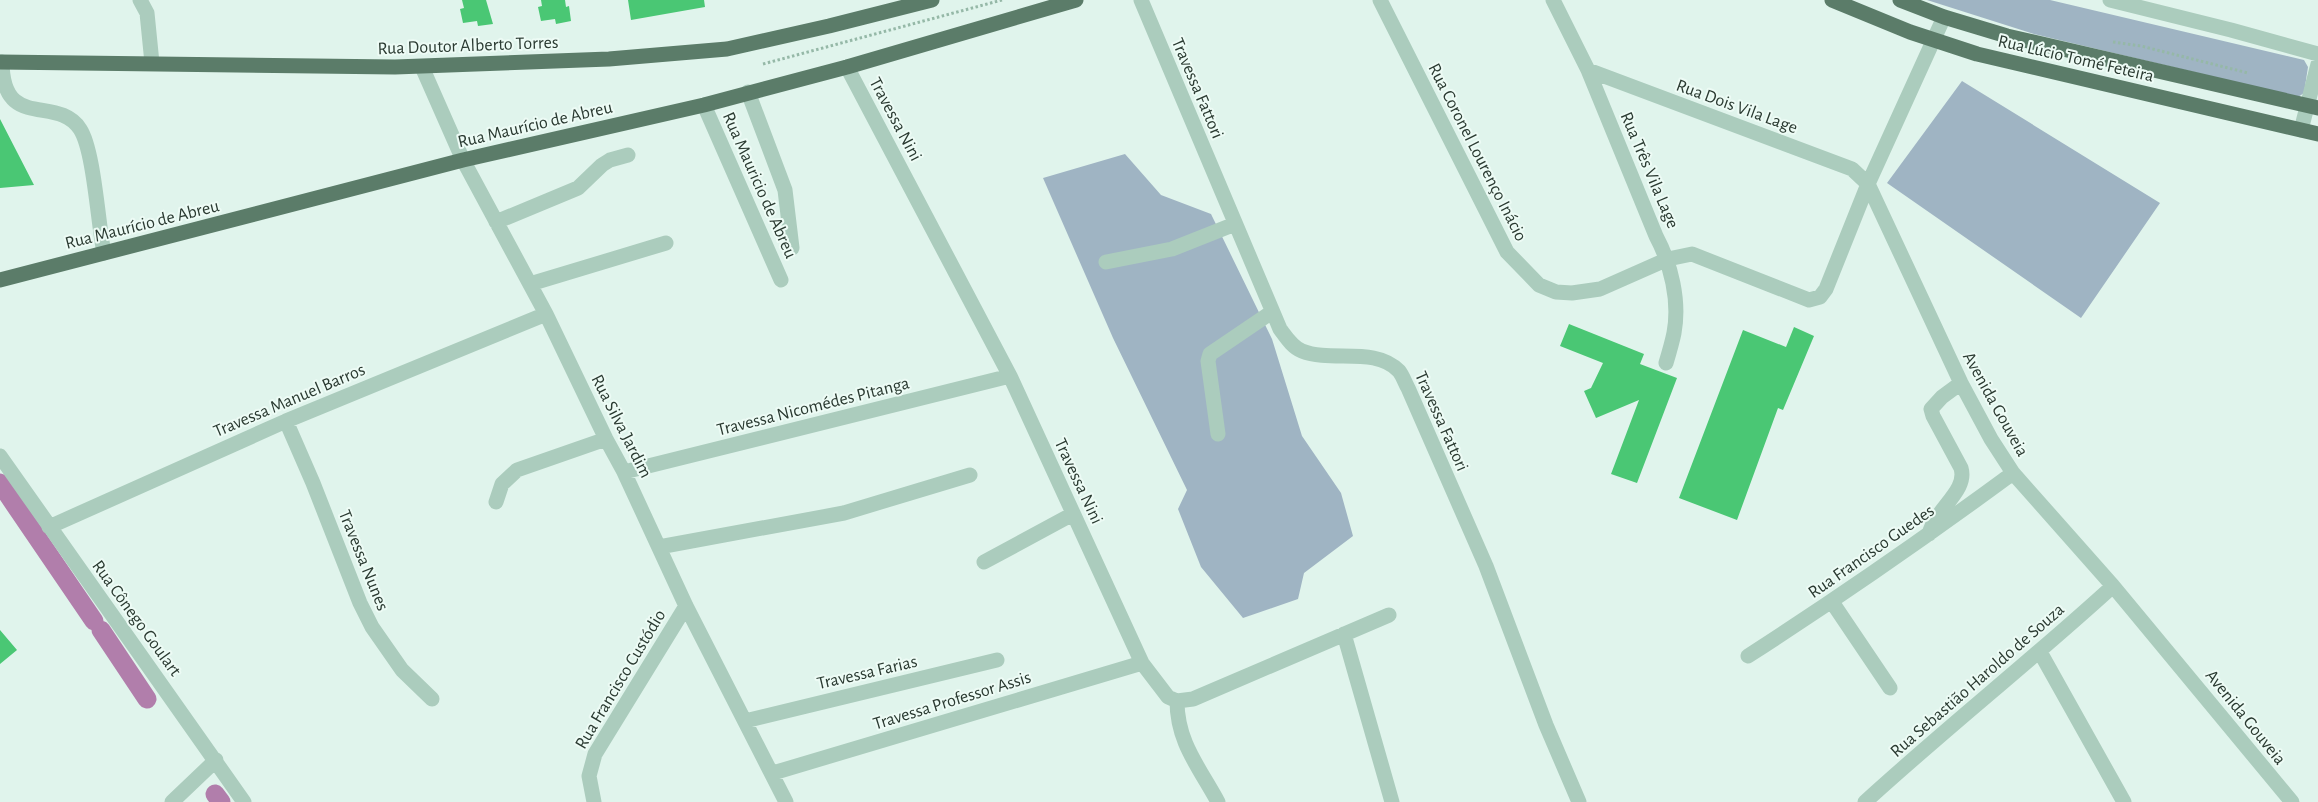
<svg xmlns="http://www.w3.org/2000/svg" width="2318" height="802" font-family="'Alegreya Sans',sans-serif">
<rect width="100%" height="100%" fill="#e0f4ec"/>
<path fill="#9fb4c3" d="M1927,0H2050L2304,60L2308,67L2304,93L2298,97L2034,34Z
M1962,81L2160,203L2081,318L1887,183Z
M1125,154L1161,195L1211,214L1272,339L1302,436L1341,493L1353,536L1304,573L1298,599L1243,618L1201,567L1178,509L1187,490L1113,338L1043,178Z"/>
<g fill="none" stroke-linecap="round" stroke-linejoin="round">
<path stroke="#b17eab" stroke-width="19" d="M0,483L94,621
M101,630L147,699
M215,794L221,802"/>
</g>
<path fill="#4ac774" d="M462,0H486L493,24L478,26L477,21L463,23L460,9L464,8Z
M541,0H565L566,7L569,6L571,21L556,24L555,19L541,21L538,7L542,6Z
M628,0H704L705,7L631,20Z
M0,119L34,185L0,188Z
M1569,324L1644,354L1640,364L1677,378L1637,483L1611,474L1639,400L1596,418L1584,391L1591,388L1603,363L1560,346Z
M1794,327L1814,336L1783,410L1778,408L1737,520L1679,498L1743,330L1786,347Z
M0,630L17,650L0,664Z"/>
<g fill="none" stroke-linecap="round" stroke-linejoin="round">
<path stroke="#95b8a7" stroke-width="3" stroke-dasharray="2.5 2.5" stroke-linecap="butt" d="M2113,42L2141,46L2248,73
M763,64L1002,0"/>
<path stroke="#abccbd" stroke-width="15" d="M140,0L147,13L152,63
M1141,0L1280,329C1286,337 1292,347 1302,351C1332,363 1375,346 1399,371C1403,376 1405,383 1408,388L1486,566L1546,725L1579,802
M1380,0L1507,252L1539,285L1556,292L1572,293L1600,289L1668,259L1692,254L1809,300L1820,297L1826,289L1868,184L1944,17
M1553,0L1588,70L1656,236C1671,264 1680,301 1674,333C1672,343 1669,353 1666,363
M2110,0L2231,30L2318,54
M2,62C3,132 57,94 80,129C94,150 98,224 104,253
M422,67L463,160L546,314L606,439L624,472L686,606L786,802
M847,67L1010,376L1142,663L1168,697L1177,701L1193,699L1389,615
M1588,70L1852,169L1868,184L1961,383L1991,439L2013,473L2113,586L2292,802
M748,92L785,190L792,248
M704,105L781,280
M2301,130L2318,64
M496,222L578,188L602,165L610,160L628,155
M1106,262L1172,249L1235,224
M530,284L666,243
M286,421L313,483L360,603L372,627L402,670L432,699
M1218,434L1208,361L1210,354L1272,312
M0,456L244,802
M624,472L1010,376
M496,502L502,484L517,470L606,439
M49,527L286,421L546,314
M1929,534C1936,508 1968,491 1961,468L1933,416L1931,409L1942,397L1961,383
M659,547L844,513L970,475
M984,562L1073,514
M1832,602L1890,688
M1344,634L1392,802
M2040,652L2124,802
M1748,656C1838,598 1926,537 2013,473
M1177,701C1177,742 1199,767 1218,802
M745,721L997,660
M773,773L1142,663
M172,802L216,760
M594,802L589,776L595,754L686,606
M1865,802C1946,728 2032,660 2113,586"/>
<path stroke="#5b7c69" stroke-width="15" d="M1832,0L1910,32L1977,54L2318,134
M1900,0L1944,17L2007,36L2318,108
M0,62L395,67L609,59L727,49L829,26L932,0
M0,280L463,160L704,105L847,67L1076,0"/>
</g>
<g text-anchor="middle" stroke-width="4" stroke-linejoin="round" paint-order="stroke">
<g font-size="18" fill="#2a3a31" stroke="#edfbf5">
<text transform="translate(468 45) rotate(-2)" y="6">Rua Doutor Alberto Torres</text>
<text transform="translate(2076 58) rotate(13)" y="6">Rua Lúcio Tomé Feteira</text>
<text transform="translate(1198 88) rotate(67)" y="6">Travessa Fattori</text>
<text transform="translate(1737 106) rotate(20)" y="6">Rua Dois Vila Lage</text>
<text transform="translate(896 119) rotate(62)" y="6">Travessa Nini</text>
<text transform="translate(535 124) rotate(-13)" y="6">Rua Maurício de Abreu</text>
<text transform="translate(1478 152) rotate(63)" y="6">Rua Coronel Lourenço Inácio</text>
<text transform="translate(1650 170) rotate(67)" y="6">Rua Três Vila Lage</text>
<text transform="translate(760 185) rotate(66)" y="6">Rua Mauricio de Abreu</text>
<text transform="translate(142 224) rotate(-14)" y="6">Rua Maurício de Abreu</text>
<text transform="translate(289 400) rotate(-23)" y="6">Travessa Manuel Barros</text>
<text transform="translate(1996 404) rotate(61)" y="6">Avenida Gouveia</text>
<text transform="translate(813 406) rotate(-14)" y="6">Travessa Nicomédes Pitanga</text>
<text transform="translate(1442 421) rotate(66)" y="6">Travessa Fattori</text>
<text transform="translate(622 426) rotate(63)" y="6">Rua Silva Jardim</text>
<text transform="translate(1079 481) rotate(65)" y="6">Travessa Nini</text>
<text transform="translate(1871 551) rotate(-35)" y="6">Rua Francisco Guedes</text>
<text transform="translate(364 560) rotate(68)" y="6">Travessa Nunes</text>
<text transform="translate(137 618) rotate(54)" y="6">Rua Cônego Goulart</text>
<text transform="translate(867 672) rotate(-13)" y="6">Travessa Farias</text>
<text transform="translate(620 679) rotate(-59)" y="6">Rua Francisco Custódio</text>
<text transform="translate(1977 680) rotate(-41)" y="6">Rua Sebastião Haroldo de Souza</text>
<text transform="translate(952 700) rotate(-17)" y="6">Travessa Professor Assis</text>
<text transform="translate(2246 717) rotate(51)" y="6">Avenida Gouveia</text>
</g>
</g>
</svg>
